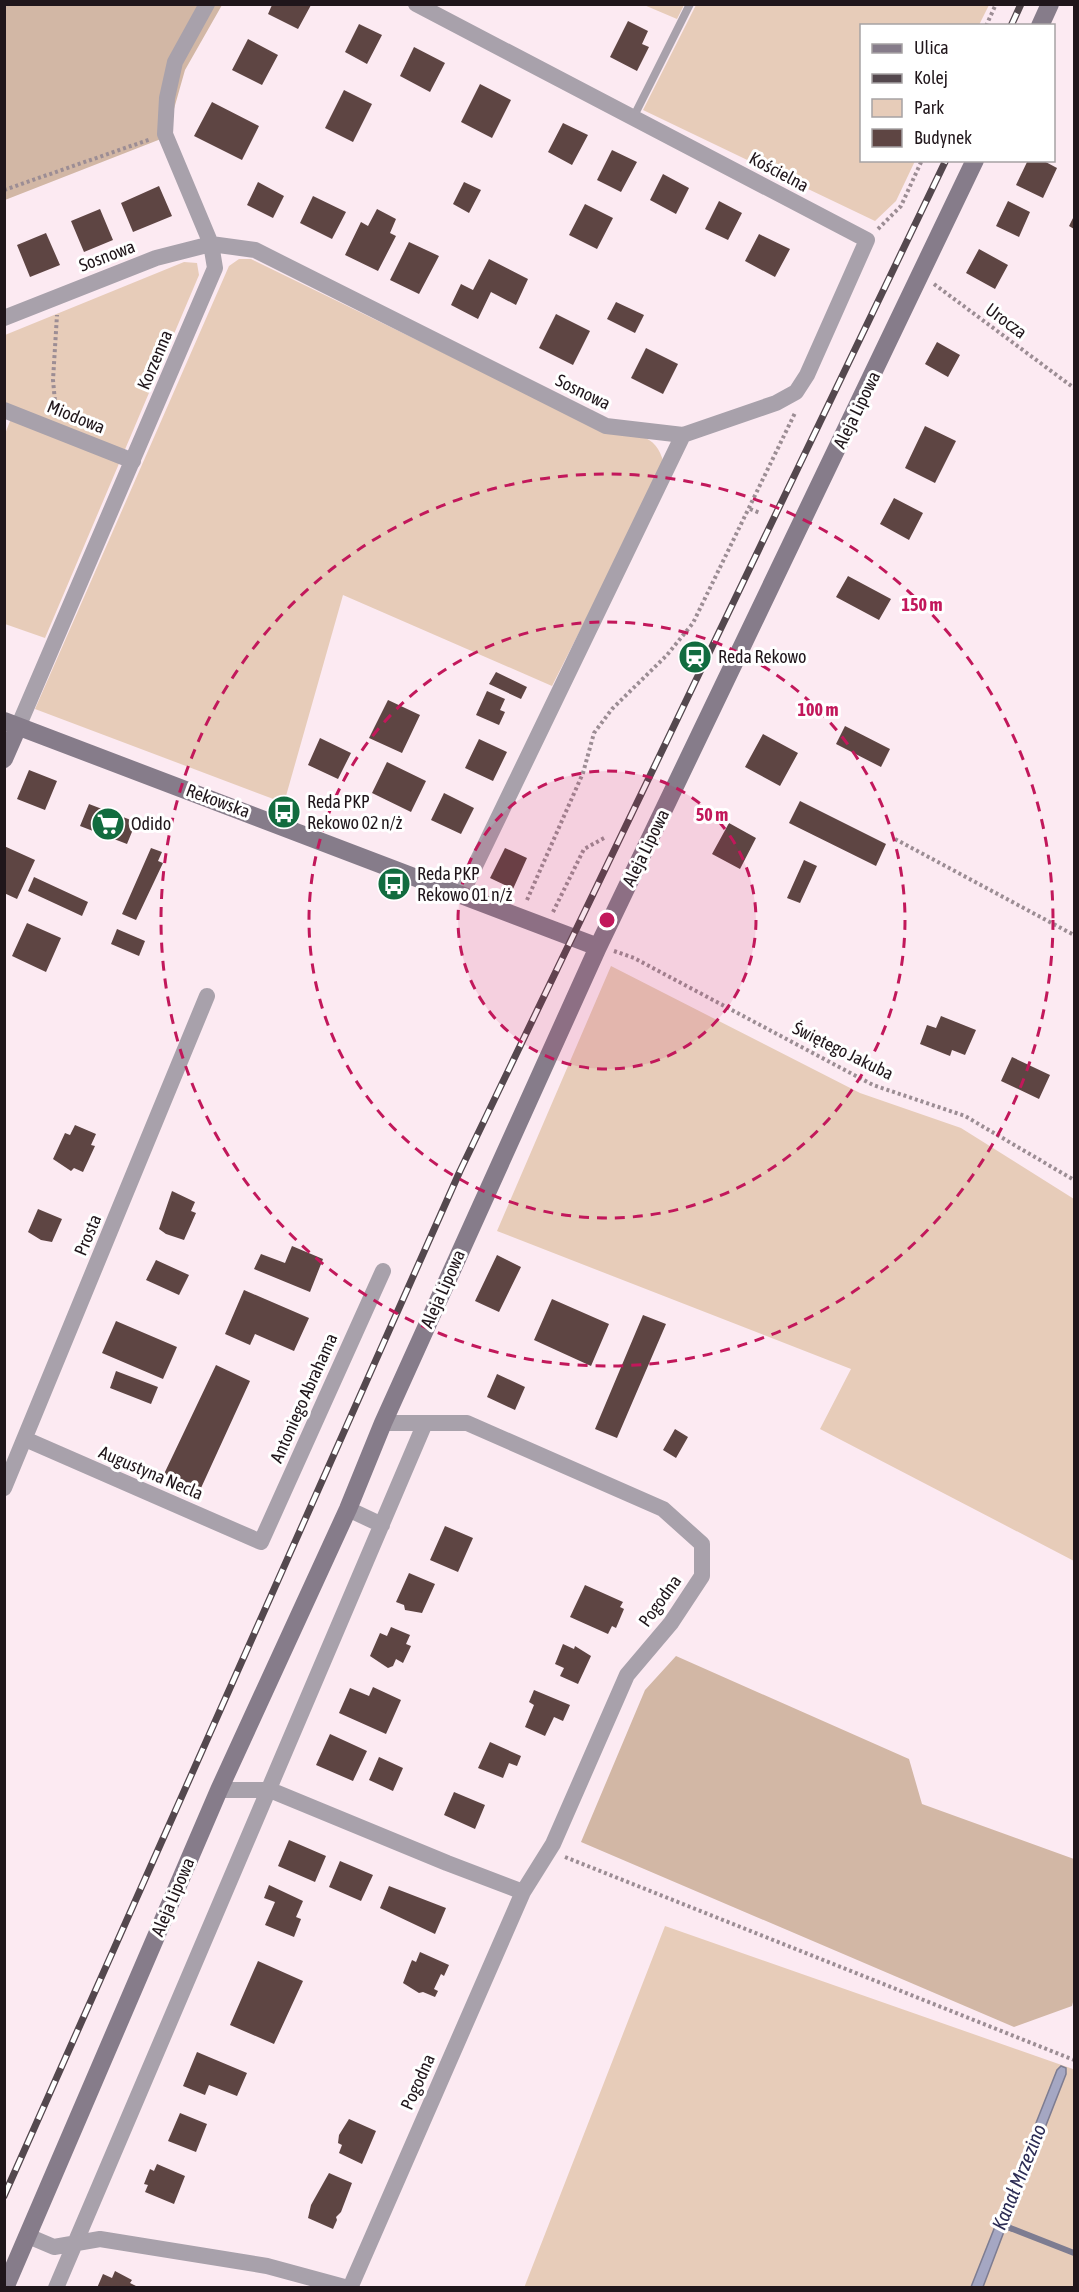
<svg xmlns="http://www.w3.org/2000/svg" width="1079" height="2292" font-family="'Asap Condensed',sans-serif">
<rect width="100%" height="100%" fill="#fceaf2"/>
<path fill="#e7ccb9" d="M644,5H684L677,19Z
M696,5V4L989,5L979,25L862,26V160L915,161L896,201L875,221L643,110Z
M239,259H251L606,432C634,435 656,431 664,464L552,686L343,595L284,803L35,709L229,266Z
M184,262L197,263L199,275L45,638L5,624V434L15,408L5,404V335Z
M611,966L860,1093L961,1128L1074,1199V1561L820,1429L851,1369L497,1231Z
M665,1926L1073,2069L1074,2065V2287L524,2288Z"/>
<path fill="#d2b7a5" d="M5,5H222L185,70L166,137L5,200Z
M676,1656L909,1759L922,1804L1074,1859V1998L1072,2006L1014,2027L581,1842L645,1690Z"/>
<path fill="#a5a7c3" stroke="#7d7c91" stroke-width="1.5" d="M1061,2066L1066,2068V2074L1009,2220L1012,2231L1005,2229L983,2287H971L1057,2070Z"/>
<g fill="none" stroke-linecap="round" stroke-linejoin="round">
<path stroke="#7d7c91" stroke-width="6" d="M1005,2226L1074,2253"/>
</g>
<path fill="#5e4543" d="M272,5H311L298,29L268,14Z
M628,21L648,31L642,44L649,47L637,71L610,57Z
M359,24L382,35L367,64L345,52Z
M248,39L278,55L262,85L232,70Z
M414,47L445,63L430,92L400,76Z
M480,84L511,100L492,138L461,122Z
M344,90L372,104L353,142L325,128Z
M212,102L259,126L242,160L194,136Z
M563,123L588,135L572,165L548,152Z
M612,150L637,162L621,192L597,180Z
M1028,160H1042L1057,168L1043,198L1016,185Z
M663,174L689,188L676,214L650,200Z
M258,182L284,196L273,218L247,205Z
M464,182L481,190L469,213L453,204Z
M159,186L172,216L133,232L121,203Z
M313,196L346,212L332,239L300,223Z
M719,201L742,213L728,240L705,229Z
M1008,201L1030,212L1019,237L996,226Z
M585,204L613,218L597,249L569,235Z
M100,209L113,240L84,252L71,221Z
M377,209L396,219L390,233L396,236L378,271L345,255L361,222L368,226Z
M1074,216V229L1069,226Z
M46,233L60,265L30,277L17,245Z
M759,234L790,249L775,277L745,261Z
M409,242L439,256L419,294L390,280Z
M979,249L1008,265L995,289L966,273Z
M489,259L528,279L516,305L491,292L478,319L451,305L461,284L473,290Z
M616,302L644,315L635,333L607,319Z
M556,314L590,331L573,365L539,348Z
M937,342L960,355L948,377L925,364Z
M646,348L678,364L663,394L631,378Z
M925,426L956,441L935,483L905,468Z
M894,498L923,513L909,540L880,524Z
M848,576L891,599L879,620L836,597Z
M496,672L527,687L521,699L489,684Z
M487,691L505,699L500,710L505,712L499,725L476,715Z
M388,700L420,715L402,753L369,738Z
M845,726L890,749L881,767L836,744Z
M763,734L798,753L780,786L745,767Z
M320,738L351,753L338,779L308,765Z
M479,739L507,752L493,781L465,768Z
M387,762L426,781L411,812L372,793Z
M29,770L57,781L45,810L17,799Z
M444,793L474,808L461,834L431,820Z
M800,801L886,844L876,866L789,823Z
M89,804L136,822L127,844L80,826Z
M729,823L756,838L740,869L712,854Z
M4,846L35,860L17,899L4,893Z
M151,848L162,852L158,861L163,863L136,920L122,914Z
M505,848L527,858L513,889L490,878Z
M804,860L817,866L800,903L787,898Z
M34,877L88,902L82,916L28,891Z
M27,923L61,938L46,972L12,956Z
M117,929L145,941L139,956L111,944Z
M941,1016L976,1030L965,1055L952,1050L950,1056L920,1044L927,1025L936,1028Z
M1012,1057L1050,1075L1039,1099L1001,1081Z
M75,1125L96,1134L91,1145L95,1146L83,1172L74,1168L71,1171L53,1159L65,1133L70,1135Z
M172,1191L195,1202L191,1211L196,1213L184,1240L166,1234L159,1229Z
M38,1209L62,1219L52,1242L41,1240L28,1232Z
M292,1246L323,1259L310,1292L254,1269L261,1254L285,1263Z
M497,1255L521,1267L499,1312L475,1301Z
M156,1260L189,1275L179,1295L146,1280Z
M244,1290L309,1318L294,1351L255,1334L250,1345L225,1334Z
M552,1299L609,1324L591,1366L534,1340Z
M643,1315L666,1324L617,1438L595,1429Z
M116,1321L177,1347L163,1379L102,1353Z
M216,1365L250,1381L201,1488L164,1474Z
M116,1371L158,1387L151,1404L110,1388Z
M497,1374L525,1387L515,1410L487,1397Z
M675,1429L688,1437L676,1458L663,1450Z
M445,1526L473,1538L458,1572L430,1560Z
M409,1573L435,1584L422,1613L405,1610L404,1605L396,1602Z
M585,1585L623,1602L620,1607L624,1609L616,1628L612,1626L608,1634L570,1617Z
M391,1627L410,1635L406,1644L411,1646L403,1663L396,1659L393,1666L388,1668L370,1656L380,1633L387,1636Z
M563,1644L574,1649L575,1646L591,1656L578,1684L560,1676L564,1668L555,1664Z
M373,1687L401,1700L386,1734L339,1713L350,1688L369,1696Z
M534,1690L570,1705L563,1721L554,1717L545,1736L525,1727L534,1705L529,1702Z
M330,1734L367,1751L353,1781L316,1765Z
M490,1742L521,1756L517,1766L509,1763L503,1778L478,1768Z
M379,1757L403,1768L393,1791L369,1780Z
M454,1792L485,1805L475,1829L444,1815Z
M289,1840L326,1856L315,1882L278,1866Z
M340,1861L373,1875L361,1901L329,1887Z
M269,1885L303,1901L296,1917L301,1919L294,1937L265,1925L275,1902L264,1898Z
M389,1886L446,1908L435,1934L380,1908Z
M420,1952L449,1965L444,1976L441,1974L434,1989L438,1991L435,1997L423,1992L419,1993L403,1983L412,1960L416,1962Z
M258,1961L303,1981L274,2044L230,2025Z
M197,2052L247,2073L237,2096L209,2085L205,2095L183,2086Z
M180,2113L207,2124L196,2152L168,2141Z
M349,2119L376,2131L362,2164L339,2153L342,2145L338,2143L339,2135Z
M157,2164L185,2176L174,2204L145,2192L148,2185L144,2184L150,2169L154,2171Z
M329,2173L352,2183L341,2212L336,2217L337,2220L333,2229L308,2218L311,2205Z
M115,2271L132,2280L130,2283L140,2288H97L103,2274L112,2278Z"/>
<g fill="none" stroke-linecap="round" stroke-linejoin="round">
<path stroke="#9c8d94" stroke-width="4" stroke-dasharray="3 3" stroke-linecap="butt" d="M986,26L996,4
M4,190L151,139
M878,229L901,206L922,160
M934,284L1074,388
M56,412L53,380L57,315
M750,509L760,513
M895,839L1074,935
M527,900L583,773L594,733L612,709L667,655L693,623L795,413
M553,912L584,849L606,837
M614,951L634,958L873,1085L965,1116L1074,1180
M565,1857L1074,2060"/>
<path stroke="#a8a1ab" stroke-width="8" d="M633,118L690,4"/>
<path stroke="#a8a1ab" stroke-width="16" d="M4,318L156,258L211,244L255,250L606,426L683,435L776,403L796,392L807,375L867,240L416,4
M4,410L133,461
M18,727L215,268L211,244L165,134L167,98L175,62L207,4
M462,893L683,435
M25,1439L261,1542L383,1271
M4,1488L207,996
M348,1509L382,1525
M219,1790H270L447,1863L523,1892L553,1844L627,1675L671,1623L702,1576V1544L663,1509L467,1423H383
M28,2236L54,2247L100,2239L267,2266L348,2288
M56,2288L425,1423
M350,2288L523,1892"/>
<path stroke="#867c8a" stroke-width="18" d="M1040,26L1050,4
M4,721L598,947
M4,759L18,727
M5,2288L219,1790L348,1509L383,1423L598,947L975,160"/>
<defs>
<path id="rail" d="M1011,26L1021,4
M4,2196L460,1171L946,160"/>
</defs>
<use href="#rail" stroke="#54484e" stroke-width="7"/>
<use href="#rail" stroke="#fff" stroke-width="4.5" stroke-dasharray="14" stroke-linecap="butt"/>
</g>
<circle cx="607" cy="920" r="149" fill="#c2185b" fill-opacity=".12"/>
<g fill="none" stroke="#c2185b" stroke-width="3" stroke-dasharray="10 8">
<circle cx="607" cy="920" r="149"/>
<circle cx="607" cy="920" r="298"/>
<circle cx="607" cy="920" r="446"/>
</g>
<defs>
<symbol id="station-disc" viewBox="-11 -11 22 22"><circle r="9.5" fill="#126c3f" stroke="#fff"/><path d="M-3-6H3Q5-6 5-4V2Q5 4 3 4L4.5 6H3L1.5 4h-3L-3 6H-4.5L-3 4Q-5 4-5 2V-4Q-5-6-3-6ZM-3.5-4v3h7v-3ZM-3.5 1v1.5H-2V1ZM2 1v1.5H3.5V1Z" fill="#fff"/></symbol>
<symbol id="bus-disc" viewBox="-11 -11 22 22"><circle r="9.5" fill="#126c3f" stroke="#fff"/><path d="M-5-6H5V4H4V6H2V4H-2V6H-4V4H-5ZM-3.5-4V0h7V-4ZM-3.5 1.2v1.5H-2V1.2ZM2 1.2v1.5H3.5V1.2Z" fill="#fff"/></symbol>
<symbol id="supermarket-disc" viewBox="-11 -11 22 22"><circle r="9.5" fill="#126c3f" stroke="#fff"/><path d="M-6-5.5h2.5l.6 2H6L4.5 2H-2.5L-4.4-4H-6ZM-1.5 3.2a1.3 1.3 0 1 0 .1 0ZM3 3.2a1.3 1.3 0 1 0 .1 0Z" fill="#fff"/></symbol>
</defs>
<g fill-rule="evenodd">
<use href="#station-disc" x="676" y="638" width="38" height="38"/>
<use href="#bus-disc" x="265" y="793" width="38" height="38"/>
<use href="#supermarket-disc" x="89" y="805" width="38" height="38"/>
<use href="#bus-disc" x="375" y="865" width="38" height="38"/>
</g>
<g text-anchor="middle" stroke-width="6" stroke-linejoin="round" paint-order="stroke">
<g font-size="18" fill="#20161b" stroke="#fff">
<text transform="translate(779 172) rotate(28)" y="6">Kościelna</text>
<text transform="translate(107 256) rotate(-21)" y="6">Sosnowa</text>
<text transform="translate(1006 321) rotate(36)" y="6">Urocza</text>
<text transform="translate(155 360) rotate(-67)" y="6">Korzenna</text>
<text transform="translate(583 392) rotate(26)" y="6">Sosnowa</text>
<text transform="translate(857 410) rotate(-64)" y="6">Aleja Lipowa</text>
<text transform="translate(76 417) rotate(22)" y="6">Miodowa</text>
<text transform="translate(218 801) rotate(20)" y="6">Rekowska</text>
<text transform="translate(646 848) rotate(-64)" y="6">Aleja Lipowa</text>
<text transform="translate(843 1051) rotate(26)" y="6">Świętego Jakuba</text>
<text transform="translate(88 1235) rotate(-67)" y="6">Prosta</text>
<text transform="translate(443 1289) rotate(-66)" y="6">Aleja Lipowa</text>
<text transform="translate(304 1398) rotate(-66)" y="6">Antoniego Abrahama</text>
<text transform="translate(151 1473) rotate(23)" y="6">Augustyna Necla</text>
<text transform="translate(660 1601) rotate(-54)" y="6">Pogodna</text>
<text transform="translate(173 1897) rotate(-67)" y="6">Aleja Lipowa</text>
<text transform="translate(418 2082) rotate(-66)" y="6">Pogodna</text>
</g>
<g font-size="18" fill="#20161b" stroke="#fff" text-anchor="start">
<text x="718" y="663">Reda Rekowo</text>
<text x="307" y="808">Reda PKP<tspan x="307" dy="21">Rekowo 02 n/ż</tspan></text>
<text x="131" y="830">Odido</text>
<text x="417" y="880">Reda PKP<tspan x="417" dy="21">Rekowo 01 n/ż</tspan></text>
</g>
<g font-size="20" font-style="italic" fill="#2c2c54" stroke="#fff">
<text transform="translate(1019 2177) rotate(-68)" y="7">Kanał Mrzezino</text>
</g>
</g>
<circle cx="607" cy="920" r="9" fill="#c2185b" stroke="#fff" stroke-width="3"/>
<g font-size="18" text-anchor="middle" font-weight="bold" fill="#c2185b" stroke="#fff" stroke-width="6" stroke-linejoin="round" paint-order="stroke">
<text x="922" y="611">150 m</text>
<text x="818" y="716">100 m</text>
<text x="712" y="821">50 m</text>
</g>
<rect width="1079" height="2292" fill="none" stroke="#20161b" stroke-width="12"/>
<rect x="860" y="24" width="195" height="138" fill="#ffffff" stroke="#a6a2a4" stroke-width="1.5"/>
<rect x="872" y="44" width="30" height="9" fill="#867c8a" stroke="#a6a2a4" stroke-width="1.5"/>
<text x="914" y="54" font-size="18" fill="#20161b">Ulica</text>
<rect x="872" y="74" width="30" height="9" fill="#54484e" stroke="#a6a2a4" stroke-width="1.5"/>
<text x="914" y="84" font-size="18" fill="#20161b">Kolej</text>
<rect x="872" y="99" width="30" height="18" fill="#e7ccb9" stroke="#a6a2a4" stroke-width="1.5"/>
<text x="914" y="114" font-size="18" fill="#20161b">Park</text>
<rect x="872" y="129" width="30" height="18" fill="#5e4543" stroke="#a6a2a4" stroke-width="1.5"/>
<text x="914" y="144" font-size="18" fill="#20161b">Budynek</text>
</svg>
